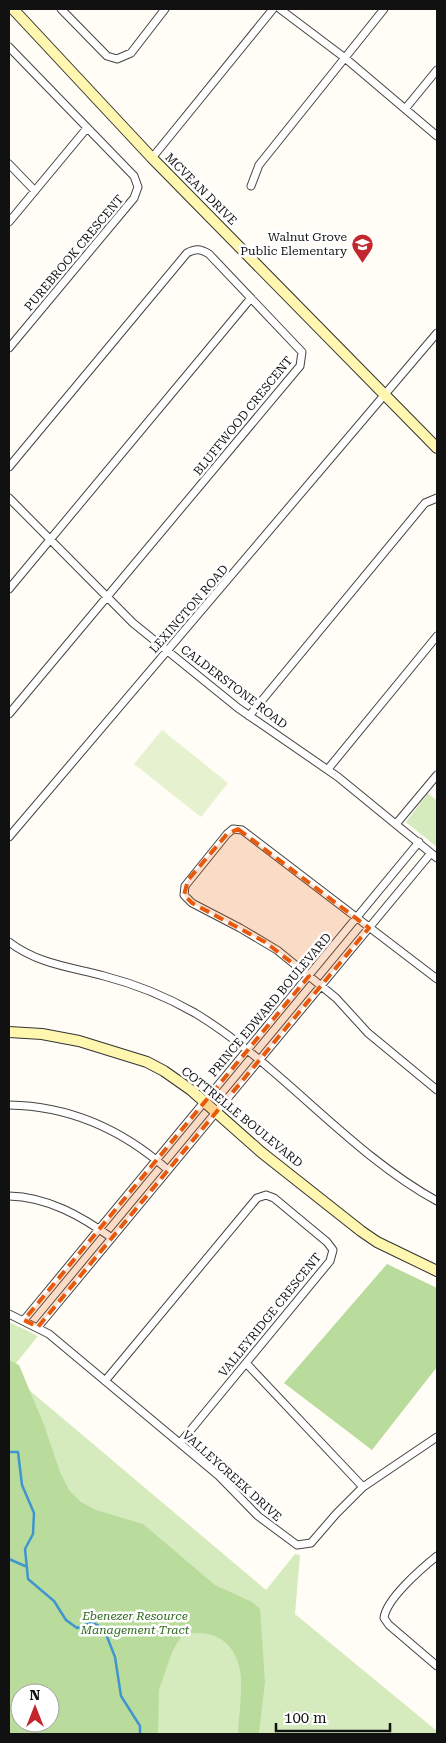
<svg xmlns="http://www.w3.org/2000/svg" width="446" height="1743" font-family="'Roboto Serif',serif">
<rect width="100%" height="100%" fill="#fffdf5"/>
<path fill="#d5ebbd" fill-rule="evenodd" d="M428,793L437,801V847L406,822Z
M9,1322L38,1336L9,1372Z
M9,1373L266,1590L295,1554L300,1555L295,1614L437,1731V1734H9ZM20,1693H50V1723H20Z"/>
<path fill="#b9dc9c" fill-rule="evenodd" d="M387,1264L437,1288V1367L372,1450L284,1383Z
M9,1360L19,1365L44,1425L60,1472L69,1490L81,1502L96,1510L143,1524L215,1585L252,1602L260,1609L265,1682L259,1733H238C239,1716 243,1686 240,1670C234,1639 210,1628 182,1635L172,1652L159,1690L158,1734H9ZM20,1693H50V1723H20Z"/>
<path fill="#e6f2cf" d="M162,730L228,783L201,817L134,764Z"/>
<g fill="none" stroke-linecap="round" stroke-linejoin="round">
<path stroke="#3f96cf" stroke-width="2.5" d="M9,1452H18L22,1485L34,1513L33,1534L25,1549L28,1579L54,1601L66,1620L77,1628L92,1622L104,1629L115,1657L121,1696L140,1726V1734
M9,1559L25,1566"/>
<defs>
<path id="minor" d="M61,9L107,56L117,59L131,53L165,9
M280,9L345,58L437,136
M9,47L134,176L138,187L134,198L9,348
M405,109L437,70
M152,158L273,9
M9,164L35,191
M251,186L259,165L384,9
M9,222L87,128
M9,467L187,253C196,248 201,249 209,254L302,352L300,366L9,714
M9,498L133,623L238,708L338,777L437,858
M9,589L251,298
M249,716L425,503L437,498
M328,769L437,636
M396,824L437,775
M9,837L437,333
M9,942C38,964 70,967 104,976C135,984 167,997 195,1013C282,1066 348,1152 437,1201
M437,979L242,830L233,829L227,834L185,886L184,895L192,903L240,928L277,950L336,998L368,1033L437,1090
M9,1105C70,1106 123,1130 168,1170
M9,1196C48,1197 81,1216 112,1238
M9,1314L49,1334L219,1476L258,1516L297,1545L311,1543L336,1514L363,1487L437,1437
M24,1320L419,842
M38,1327L431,853
M246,1363L363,1487
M105,1381L257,1198L266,1195L274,1198L327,1242L333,1250L330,1261L180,1443
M437,1556C422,1568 386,1599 384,1618L389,1625L437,1666"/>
<path id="secondary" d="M13,9L152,158L437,448
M9,1032L42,1034L79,1041L147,1062L164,1071L191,1090L261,1152L361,1231L377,1242L437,1271"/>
</defs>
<use href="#minor" stroke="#444" stroke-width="9"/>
<use href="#secondary" stroke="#333" stroke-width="12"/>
<use href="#minor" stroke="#fff" stroke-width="7"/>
<use href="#secondary" stroke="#fff6b0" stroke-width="10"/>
</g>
<path fill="#e8590c" fill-opacity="0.2" stroke="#e8590c" stroke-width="4" stroke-dasharray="10 6" stroke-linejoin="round" d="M238,829L369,928L38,1327L24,1320L309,976L265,942L192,903L184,895L188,880L227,834Z"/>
<defs>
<symbol id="school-pin" viewBox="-11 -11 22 30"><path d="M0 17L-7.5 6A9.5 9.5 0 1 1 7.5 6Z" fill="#c4262e" stroke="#fff"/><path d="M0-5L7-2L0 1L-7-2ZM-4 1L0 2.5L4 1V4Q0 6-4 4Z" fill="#fff"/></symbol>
</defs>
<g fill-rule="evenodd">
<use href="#school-pin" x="350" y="232" width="25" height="34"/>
</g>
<g text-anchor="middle" stroke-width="5" stroke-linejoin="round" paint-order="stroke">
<g font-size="12" fill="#111" stroke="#fff">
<text transform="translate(201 189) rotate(45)" y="4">MCVEAN DRIVE</text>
<text transform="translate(74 253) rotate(-50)" y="4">PUREBROOK CRESCENT</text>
<text transform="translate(243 416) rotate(-51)" y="4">BLUFFWOOD CRESCENT</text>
<text transform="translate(189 609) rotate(-49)" y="4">LEXINGTON ROAD</text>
<text transform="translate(234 687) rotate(37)" y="4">CALDERSTONE ROAD</text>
<text transform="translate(270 1005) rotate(-50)" y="4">PRINCE EDWARD BOULEVARD</text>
<text transform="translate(242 1117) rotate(39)" y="4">COTTRELLE BOULEVARD</text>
<text transform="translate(270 1315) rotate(-51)" y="4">VALLEYRIDGE CRESCENT</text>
<text transform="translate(232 1476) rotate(42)" y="4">VALLEYCREEK DRIVE</text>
</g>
<g font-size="12" fill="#111" stroke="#fff" text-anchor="end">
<text x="347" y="241">Walnut Grove<tspan x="347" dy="14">Public Elementary</tspan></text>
</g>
<g font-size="12" font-style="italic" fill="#2f6b1f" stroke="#fff">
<text x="135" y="1620">Ebenezer Resource<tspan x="135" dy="14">Management Tract</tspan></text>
</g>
</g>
<rect width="446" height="1743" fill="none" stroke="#111111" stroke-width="20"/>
<g transform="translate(35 1708)"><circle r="24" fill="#ffffff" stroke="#a0a0a0"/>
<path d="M0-4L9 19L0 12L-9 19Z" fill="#c4262e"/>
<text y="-8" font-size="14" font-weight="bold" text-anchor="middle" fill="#111111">N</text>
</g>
<path d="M276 1723v8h114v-8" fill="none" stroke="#111111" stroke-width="2.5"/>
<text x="284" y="1723" font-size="15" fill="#111111" stroke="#ffffff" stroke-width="4" paint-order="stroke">100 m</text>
</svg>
